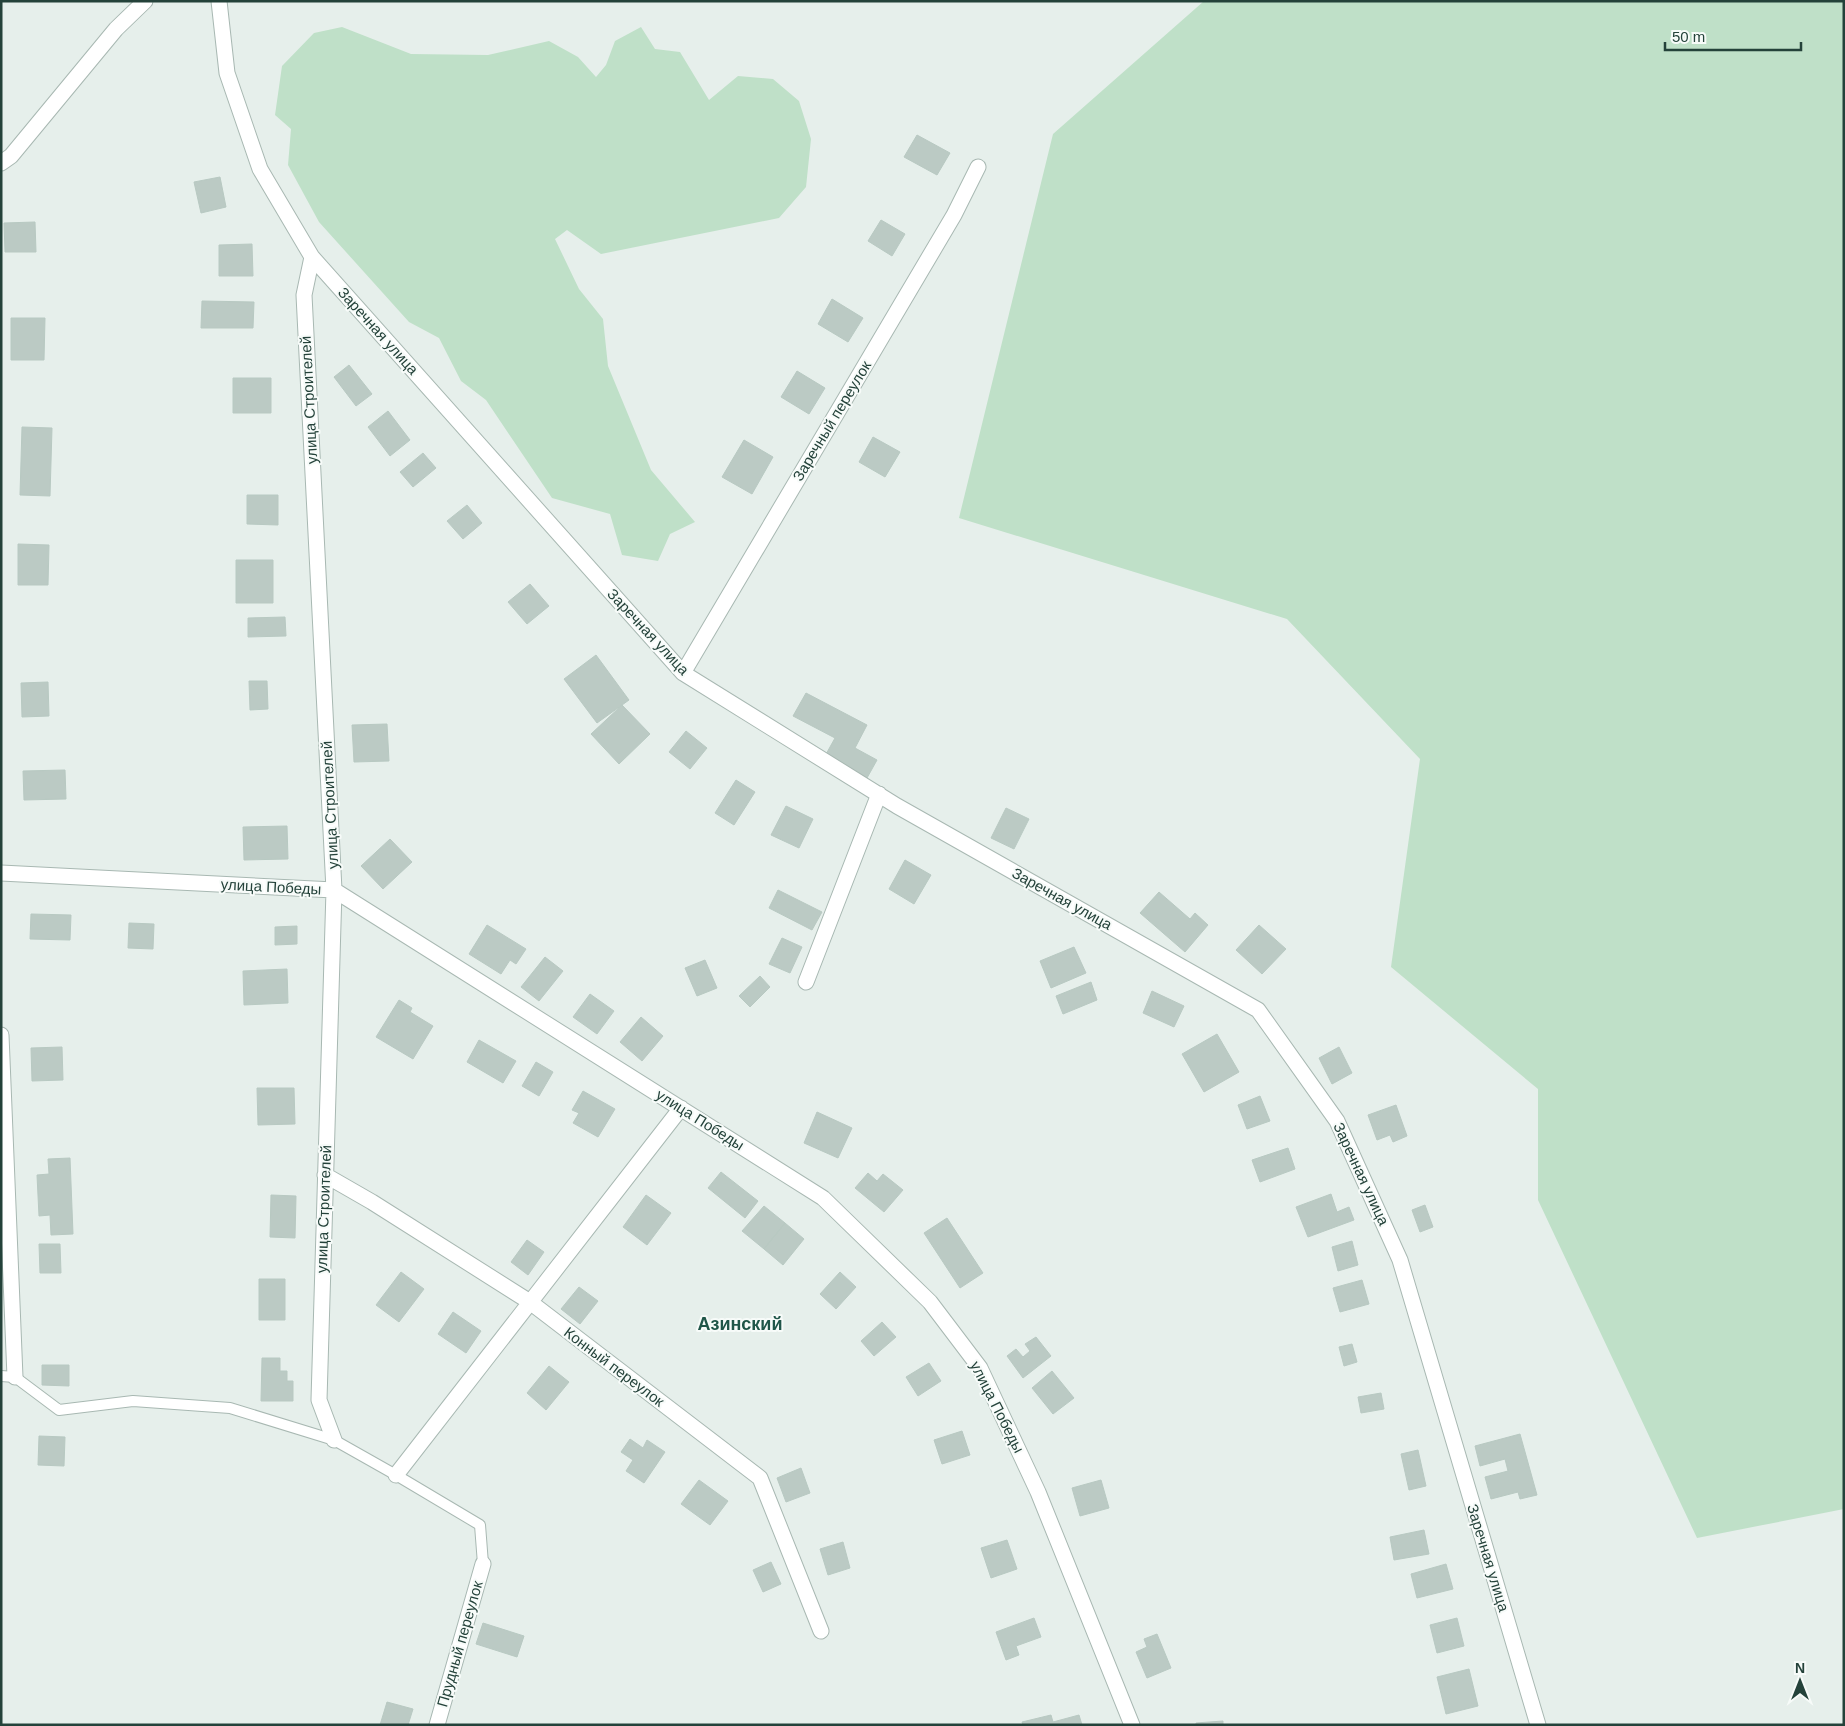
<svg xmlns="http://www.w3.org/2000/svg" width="1845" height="1726" font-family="Arial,sans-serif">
<rect width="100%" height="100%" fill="#e6efeb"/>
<path fill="#bfe0c8" d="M1204,1H1844V1509L1697,1538L1538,1200V1089L1391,967L1420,759L1287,619L959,518L1053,134Z
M342,27L411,54L488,55L549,41L578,57L596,77L606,65L615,41L641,27L655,49L680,52L709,100L738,76L773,79L799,101L811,139L806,187L779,218L601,254L567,230L555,239L579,289L603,319L608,366L651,470L695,522L670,534L658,561L622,555L610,514L552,498L486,400L461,381L439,338L409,322L319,222L288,165L291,129L275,115L282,66L314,33Z"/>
<path fill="#bbcac4" stroke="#b8c9c2" d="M917,135L950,153L937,175L904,157Z
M220,177L226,207L201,213L194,182Z
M881,220L905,234L892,256L868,241Z
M35,222L36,252H5L4,223Z
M252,244L253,276H219V245Z
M832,299L863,318L848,342L818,324Z
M202,301L254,302L253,328H201Z
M11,318H45L44,360H11Z
M349,365L372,394L356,406L334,377Z
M797,371L825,388L809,414L781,397Z
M233,378H271V413H233Z
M388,411L410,440L390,456L368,427Z
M22,427L52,428L50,496L20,495Z
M873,437L900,452L885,477L859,462Z
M744,440L773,457L752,494L722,477Z
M423,453L436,468L413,487L400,472Z
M247,495H278V525L247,524Z
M467,505L482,523L463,539L447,521Z
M18,544L49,545L48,585H18Z
M236,560H273V603H236Z
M530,584L549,606L527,624L508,602Z
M285,617L286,636L248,637V618Z
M596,655L629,700L597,723L564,679Z
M249,681H267L268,709L250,710Z
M48,682L49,716L22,717L21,683Z
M806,693L867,725L855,748L877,760L867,778L825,756L835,738L793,716Z
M622,705L650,734L619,764L591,734Z
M387,724L389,761L354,762L352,725Z
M686,731L707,748L690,769L669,752Z
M65,770L66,799L24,800L23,771Z
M736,780L755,792L734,825L715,813Z
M786,806L813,819L799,848L771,835Z
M1006,808L1029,819L1014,849L991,838Z
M287,826L288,859L244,860L243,827Z
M390,839L412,862L383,889L361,866Z
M905,860L931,875L914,904L889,889Z
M778,890L822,912L812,930L769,908Z
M1159,892L1190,919L1195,913L1208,925L1185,952L1140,913Z
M31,914L71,915L70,940L30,939Z
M129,923L154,924L153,949L128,948Z
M487,925L526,949L516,964L510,960L501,974L469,954Z
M1259,925L1286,949L1262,974L1236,950Z
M297,926V944L275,945V927Z
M782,938L802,947L790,973L769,964Z
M1074,947L1086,973L1051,988L1040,961Z
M545,957L563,971L539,1001L521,987Z
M705,960L717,988L697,996L685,968Z
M287,969L288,1003L244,1005L243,971Z
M760,976L770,987L750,1007L739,996Z
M1091,982L1097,1000L1063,1014L1056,996Z
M1152,991L1184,1006L1174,1027L1143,1013Z
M590,994L614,1011L597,1034L573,1017Z
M399,1000L412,1008L410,1012L433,1026L413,1059L376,1037Z
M641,1017L663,1036L642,1061L620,1042Z
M1217,1034L1239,1072L1204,1092L1182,1054Z
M479,1040L516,1061L503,1083L467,1062Z
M62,1047L63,1080L32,1081L31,1048Z
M1339,1047L1352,1073L1332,1084L1319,1058Z
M536,1062L553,1072L539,1096L522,1086Z
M257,1088H294L295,1124L258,1125Z
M583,1091L615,1109L598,1137L573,1123L579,1113L572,1110Z
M1260,1096L1270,1121L1247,1129L1238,1105Z
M1396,1105L1407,1136L1393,1142L1390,1135L1377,1140L1368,1115Z
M817,1112L852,1128L838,1158L804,1143Z
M1288,1148L1295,1169L1260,1182L1252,1160Z
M70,1158L73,1234L51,1235L50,1215L39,1216L37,1175L49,1174L48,1159Z
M721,1172L758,1201L745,1218L708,1188Z
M868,1173L877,1181L883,1174L903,1190L884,1212L855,1188Z
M1331,1194L1337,1212L1349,1207L1354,1220L1308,1237L1296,1207Z
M271,1195L296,1196L295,1238L270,1237Z
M646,1195L671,1213L647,1245L623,1227Z
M1425,1205L1433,1227L1420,1232L1412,1210Z
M764,1206L785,1223L764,1249L742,1231Z
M947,1218L983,1273L960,1288L924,1233Z
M785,1223L804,1239L783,1265L764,1249Z
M527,1240L544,1252L528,1275L511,1262Z
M1352,1241L1358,1265L1338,1271L1332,1247Z
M39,1244H60L61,1273H40Z
M401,1272L424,1289L399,1322L376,1305Z
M840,1272L856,1287L836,1309L820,1294Z
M259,1279H285V1320H259Z
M1362,1280L1369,1304L1340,1312L1333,1288Z
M579,1287L598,1301L580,1324L561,1309Z
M453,1312L481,1331L466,1353L438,1334Z
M882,1322L896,1337L874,1356L861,1341Z
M1036,1337L1051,1356L1023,1378L1007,1356L1016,1349L1023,1357L1030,1351L1025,1344Z
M1352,1344L1357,1362L1344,1366L1339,1347Z
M262,1358H280V1371H287V1381H293V1401H261Z
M929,1363L941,1381L918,1396L906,1377Z
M42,1365H69V1386L42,1385Z
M549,1366L569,1382L546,1410L527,1393Z
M1052,1371L1074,1398L1053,1414L1032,1388Z
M1381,1393L1384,1409L1361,1413L1358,1397Z
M962,1431L970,1455L942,1464L934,1440Z
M1520,1434L1537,1495L1520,1499L1518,1492L1491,1499L1485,1477L1508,1471L1505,1459L1480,1466L1475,1446Z
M39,1436L65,1437L64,1466L38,1465Z
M630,1439L643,1448L647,1440L665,1452L644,1483L626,1471L633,1460L621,1452Z
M1418,1450L1426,1486L1409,1490L1401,1454Z
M801,1468L810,1493L786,1502L777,1478Z
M699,1480L728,1501L710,1525L681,1504Z
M1101,1480L1109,1508L1080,1516L1072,1488Z
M1424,1530L1429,1554L1394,1560L1390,1537Z
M1007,1540L1017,1569L991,1578L981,1548Z
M843,1542L850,1568L828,1575L820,1549Z
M771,1562L781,1584L763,1592L753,1570Z
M1446,1564L1453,1589L1417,1598L1411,1574Z
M1034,1618L1041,1637L1016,1646L1019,1655L1006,1660L996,1632Z
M1457,1618L1464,1646L1437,1653L1430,1625Z
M483,1623L524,1636L517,1657L476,1644Z
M1157,1634L1171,1668L1147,1678L1136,1652L1147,1647L1144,1639Z
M1469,1669L1478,1706L1446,1714L1437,1677Z
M387,1702L413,1709L408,1725H380Z
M1051,1715L1053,1722L1079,1715L1082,1725H1023L1022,1722Z
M1223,1721V1725H1196V1723Z"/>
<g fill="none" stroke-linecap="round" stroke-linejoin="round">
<defs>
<path id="lane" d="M1,1376L15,1377L59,1410L133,1401L230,1408L334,1440L396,1475L480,1525L483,1564"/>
<path id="street" d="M219,1L227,73L260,169L312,257L683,673L897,806L1258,1010L1337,1121L1400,1260L1538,1725
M1,163L11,156L116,29L145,1
M312,257L304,295L334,890L319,1400L334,1440
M683,673L954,215L978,167
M1,873L334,890L823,1198L930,1302L980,1368L1038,1492L1132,1725
M806,982L879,794
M1,1035L15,1377
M325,1175L372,1202L530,1302L760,1478L821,1631
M396,1475L681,1108
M437,1725L483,1564"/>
</defs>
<use href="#lane" stroke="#a8b8b2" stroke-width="12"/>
<use href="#street" stroke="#a8b8b2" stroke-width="17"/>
<use href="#lane" stroke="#fff" stroke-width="10"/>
<use href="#street" stroke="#fff" stroke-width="15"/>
</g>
<g text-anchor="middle" stroke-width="4" stroke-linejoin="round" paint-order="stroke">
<g font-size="15" fill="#24423a" stroke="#f7fbf9">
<text transform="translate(378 331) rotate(48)" y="5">Заречная улица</text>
<text transform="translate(309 400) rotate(-93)" y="5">улица Строителей</text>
<text transform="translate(832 421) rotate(-59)" y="5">Заречный переулок</text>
<text transform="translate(648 632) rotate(47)" y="5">Заречная улица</text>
<text transform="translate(330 805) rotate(-93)" y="5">улица Строителей</text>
<text transform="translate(271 887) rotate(3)" y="5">улица Победы</text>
<text transform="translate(1062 899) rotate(29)" y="5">Заречная улица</text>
<text transform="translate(700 1120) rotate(32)" y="5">улица Победы</text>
<text transform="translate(1361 1174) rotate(65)" y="5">Заречная улица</text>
<text transform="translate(324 1209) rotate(-88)" y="5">улица Строителей</text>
<text transform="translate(614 1367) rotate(37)" y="5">Конный переулок</text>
<text transform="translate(997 1407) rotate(63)" y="5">улица Победы</text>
<text transform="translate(1488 1558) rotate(73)" y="5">Заречная улица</text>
<text transform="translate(460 1644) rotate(-74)" y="5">Прудный переулок</text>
</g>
<g font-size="18" font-weight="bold" fill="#1f5548" stroke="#f7fbf9">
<text x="740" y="1330">Азинский</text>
</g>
</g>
<rect width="1845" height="1726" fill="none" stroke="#24423a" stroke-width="5"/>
<g transform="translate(1800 1681)" stroke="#f7fbf9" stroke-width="4" paint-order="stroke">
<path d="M0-4L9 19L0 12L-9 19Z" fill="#24423a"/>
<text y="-8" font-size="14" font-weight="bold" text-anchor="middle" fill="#24423a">N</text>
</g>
<path d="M1665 42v8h136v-8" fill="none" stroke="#24423a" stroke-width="2.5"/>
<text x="1672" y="42" font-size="15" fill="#24423a" stroke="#f7fbf9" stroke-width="4" paint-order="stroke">50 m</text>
</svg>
